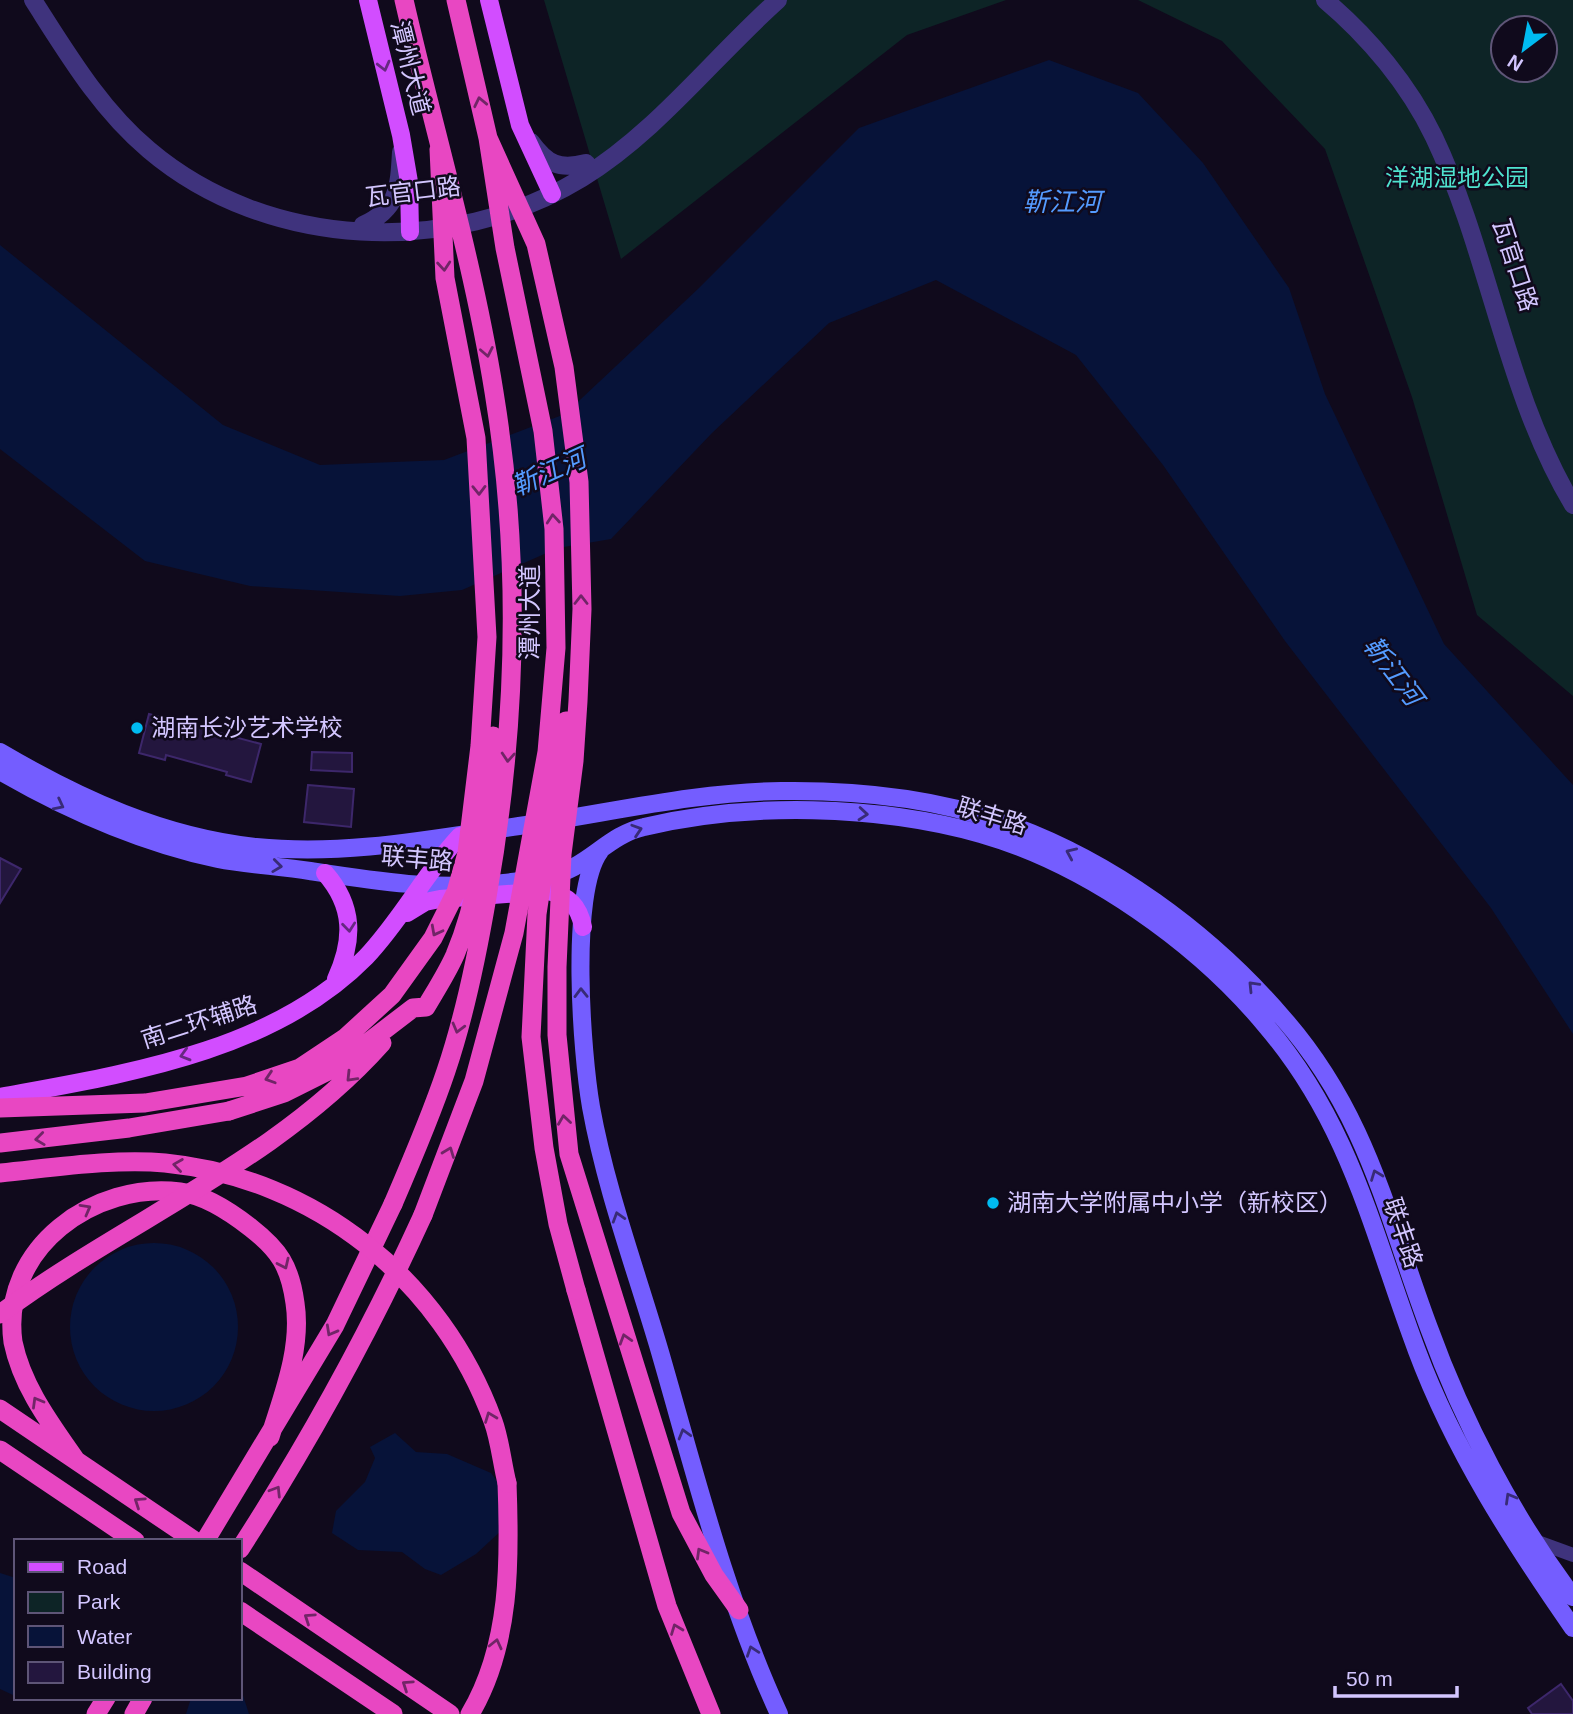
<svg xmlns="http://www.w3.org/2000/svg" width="1573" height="1714" font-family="Arial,'Noto Sans SC',sans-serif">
<rect width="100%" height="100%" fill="#100a1c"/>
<path fill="#0d2426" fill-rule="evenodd" d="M544,0H1006L907,35L621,259Z
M1138,0H1573V696L1477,615L1412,397L1325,149L1222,41ZM1503,28H1545V70H1503Z"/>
<path fill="#071339" d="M1049,60L1138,93L1203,163L1289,288L1325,394L1444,644L1573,785V1034L1491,908L1285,641L1163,465L1076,355L936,280L829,323L712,433L611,539L558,548L462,590L400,596L250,586L145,561L0,449V245L223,425L320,465L444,460L565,414L699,288L859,128Z
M70 1327a84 84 0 1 1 168 0a84 84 0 1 1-168 0Z
M395,1433L416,1452L447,1454L491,1473L508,1496L503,1529L476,1554L441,1575L425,1569L402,1552L358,1550L332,1533L336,1511L365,1482L375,1458L370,1447Z
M0,1573L16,1578V1693L13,1695L0,1689Z
M240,1686L249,1714H186L191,1698H240Z"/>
<path fill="#23163e" stroke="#3d276b" stroke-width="2" d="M149,714L261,744L251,782L226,775L227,772L166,755L165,760L139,753Z
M312,752L352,753V772L311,770Z
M308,785L354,789L351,827L304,822Z
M0,858L21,869L0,903Z
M1561,1684L1573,1701V1714H1532L1528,1708Z"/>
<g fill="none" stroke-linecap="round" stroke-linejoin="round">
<path stroke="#3f337d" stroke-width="14" d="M1535,1541L1573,1555"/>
<path stroke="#3f337d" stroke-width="18" d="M33,0C67,53 100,109 149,150C267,250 451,258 582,178C657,132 713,58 778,0
M1325,0C1369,37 1409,85 1434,137C1490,255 1505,391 1573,505
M531,142C547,164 559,170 586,163
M363,225C398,209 399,188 401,152"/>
<path stroke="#745dff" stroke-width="18" d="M0,752C80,799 163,837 256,847C345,856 431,839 519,826C605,814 694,792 781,791C854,790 933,798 1002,822C1109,859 1209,932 1283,1018C1367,1114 1386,1213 1429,1328C1463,1422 1513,1517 1573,1597
M0,771C69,811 139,842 218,859C248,865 280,866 310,871C375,881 438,891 504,883C526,880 554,878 574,867C598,854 616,833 644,827C748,802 878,805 981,834C1086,864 1198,943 1267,1027C1351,1126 1373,1234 1417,1351C1454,1450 1513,1542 1573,1628
M600,851C569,892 582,1055 591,1107C606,1190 636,1270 660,1352C695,1473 726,1599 779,1714"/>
<path stroke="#d24dff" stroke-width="18" d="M368,0L401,135L409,182L410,232
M489,0L520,125L552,194
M325,873C354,906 354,940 336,979
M407,913L425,902L440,899L548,891C569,896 579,906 583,927
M0,1097C125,1074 273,1052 366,957C402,919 425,873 460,836"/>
<path stroke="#e847c2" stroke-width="19" d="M0,1143L129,1128L229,1111
M576,1290L667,1606L711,1714
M0,1409L195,1541
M0,1450L135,1541
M75,1459C50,1423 22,1386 13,1342C0,1247 96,1181 180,1192C205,1195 232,1213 251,1228C279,1250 290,1266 295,1303C302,1348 283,1395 270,1437
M205,1541L335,1325L393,1204
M240,1549C309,1442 370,1331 423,1215
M240,1571L450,1714
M240,1611L393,1714
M96,1714L106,1698
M134,1714L143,1698
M470,1714C511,1645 510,1560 507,1483"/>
<path stroke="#e847c2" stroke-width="19" d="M488,138L536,244L564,367L579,482L582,609L578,701L574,761L562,854L557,967V1035L569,1154L681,1513L714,1575L739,1610
M566,721L537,914L531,1037L544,1148L558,1224L576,1290
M0,1108L145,1103L247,1086L300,1068L345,1038L392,995L433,938L456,892L467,853L480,746L487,637L476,438L445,278L439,149
M229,1111L284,1093L336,1067L413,1008L426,1007C436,990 447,973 455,955C483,888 491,807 493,736
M0,1173C51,1168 115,1158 165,1163C315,1178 441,1279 493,1421C500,1440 502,1463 507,1483
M393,1204C412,1160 431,1116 446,1071C465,1015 477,956 487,897C517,728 522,562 494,392C473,260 434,131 404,0
M423,1215L474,1081L514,933L547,752L556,648L554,529L543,431L505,248L488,138L456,0
M0,1314C126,1220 276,1162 382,1043"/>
</g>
<defs><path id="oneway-chevron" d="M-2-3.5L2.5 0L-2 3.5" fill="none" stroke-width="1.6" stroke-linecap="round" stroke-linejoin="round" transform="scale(1.75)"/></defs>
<g stroke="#672882">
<use href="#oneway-chevron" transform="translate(384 66) rotate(76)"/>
<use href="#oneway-chevron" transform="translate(349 927) rotate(84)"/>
<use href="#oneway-chevron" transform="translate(185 1055) rotate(164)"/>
</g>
<g stroke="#712567">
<use href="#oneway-chevron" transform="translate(480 102) rotate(-102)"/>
<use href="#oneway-chevron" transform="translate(444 266) rotate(85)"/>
<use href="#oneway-chevron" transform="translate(487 352) rotate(79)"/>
<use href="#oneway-chevron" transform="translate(479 490) rotate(89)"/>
<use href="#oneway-chevron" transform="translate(553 519) rotate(-95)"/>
<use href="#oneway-chevron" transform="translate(581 600) rotate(-90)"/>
<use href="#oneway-chevron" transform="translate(508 757) rotate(94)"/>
<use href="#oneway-chevron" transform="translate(436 931) rotate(118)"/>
<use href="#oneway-chevron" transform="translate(458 1028) rotate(105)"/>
<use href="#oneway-chevron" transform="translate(351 1077) rotate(134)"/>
<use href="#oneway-chevron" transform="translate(270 1078) rotate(162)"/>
<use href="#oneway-chevron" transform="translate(564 1120) rotate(-98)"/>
<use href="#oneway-chevron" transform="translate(40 1139) rotate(173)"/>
<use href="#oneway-chevron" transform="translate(449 1152) rotate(-69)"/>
<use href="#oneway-chevron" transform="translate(178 1165) rotate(-172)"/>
<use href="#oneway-chevron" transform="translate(86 1209) rotate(-29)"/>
<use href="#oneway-chevron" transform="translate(284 1264) rotate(65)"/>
<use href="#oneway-chevron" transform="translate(331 1331) rotate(119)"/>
<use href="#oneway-chevron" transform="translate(625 1339) rotate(-107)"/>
<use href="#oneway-chevron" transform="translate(37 1402) rotate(-120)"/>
<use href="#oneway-chevron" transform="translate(490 1417) rotate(-111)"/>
<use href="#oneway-chevron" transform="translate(276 1491) rotate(-58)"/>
<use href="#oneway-chevron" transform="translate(139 1502) rotate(-146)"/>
<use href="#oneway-chevron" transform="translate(701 1553) rotate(-120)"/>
<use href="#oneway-chevron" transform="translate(309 1618) rotate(-146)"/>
<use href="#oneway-chevron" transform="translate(676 1629) rotate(-111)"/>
<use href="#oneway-chevron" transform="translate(496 1644) rotate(-77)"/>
<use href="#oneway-chevron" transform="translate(407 1685) rotate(-146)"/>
</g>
<g stroke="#382b77">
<use href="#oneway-chevron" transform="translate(59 805) rotate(27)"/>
<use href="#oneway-chevron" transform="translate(863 814) rotate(5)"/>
<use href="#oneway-chevron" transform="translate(637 830) rotate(-18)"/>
<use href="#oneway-chevron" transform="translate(1071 853) rotate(-156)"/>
<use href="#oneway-chevron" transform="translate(277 866) rotate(7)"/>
<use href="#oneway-chevron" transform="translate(1253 986) rotate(-134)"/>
<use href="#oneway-chevron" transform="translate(581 993) rotate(-91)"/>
<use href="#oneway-chevron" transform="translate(1376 1175) rotate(-111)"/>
<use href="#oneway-chevron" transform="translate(618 1217) rotate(-107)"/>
<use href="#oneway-chevron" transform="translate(684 1434) rotate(-106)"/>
<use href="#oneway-chevron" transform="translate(1510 1498) rotate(-120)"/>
<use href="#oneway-chevron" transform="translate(752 1651) rotate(-109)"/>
</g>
<g fill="#00bbf1" stroke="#100a1c" stroke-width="2.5">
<circle cx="137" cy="728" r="7"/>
<circle cx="993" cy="1203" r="7"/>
</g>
<g text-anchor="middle" stroke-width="5" stroke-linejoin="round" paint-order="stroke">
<g font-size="24" fill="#d3c6ff" stroke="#100a1c">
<text transform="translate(410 68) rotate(76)" y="8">潭州大道</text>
<text transform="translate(413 192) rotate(-7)" y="8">瓦官口路</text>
<text transform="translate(1515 265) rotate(72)" y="8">瓦官口路</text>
<text transform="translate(530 612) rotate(-90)" y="8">潭州大道</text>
<text transform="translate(992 816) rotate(17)" y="8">联丰路</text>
<text transform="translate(417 859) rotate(5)" y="8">联丰路</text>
<text transform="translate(199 1022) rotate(-18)" y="8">南二环辅路</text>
<text transform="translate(1403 1233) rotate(71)" y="8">联丰路</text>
</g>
<g font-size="24" fill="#4fe2cf" stroke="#100a1c">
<text x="1457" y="186">洋湖湿地公园</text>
</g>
<g font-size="24" fill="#d3c6ff" stroke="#100a1c" text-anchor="start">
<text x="151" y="736">湖南长沙艺术学校</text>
<text x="1007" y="1211">湖南大学附属中小学（新校区）</text>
</g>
<g font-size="26" font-style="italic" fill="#549bff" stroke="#100a1c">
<text x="1062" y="211">靳江河</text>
<text transform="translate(549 472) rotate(-24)" y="9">靳江河</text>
<text transform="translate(1393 671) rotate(53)" y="9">靳江河</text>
</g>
</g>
<rect x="14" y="1539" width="228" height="161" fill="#100a1c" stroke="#5e5577" stroke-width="2"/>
<rect x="28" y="1562" width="35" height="10" fill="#d24dff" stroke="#5e5577" stroke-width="2"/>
<text x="77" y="1574" font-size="21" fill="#d3c6ff">Road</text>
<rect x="28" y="1592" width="35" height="21" fill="#0d2426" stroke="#5e5577" stroke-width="2"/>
<text x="77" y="1609" font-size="21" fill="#d3c6ff">Park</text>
<rect x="28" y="1626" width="35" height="21" fill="#071339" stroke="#5e5577" stroke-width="2"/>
<text x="77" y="1644" font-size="21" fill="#d3c6ff">Water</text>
<rect x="28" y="1662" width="35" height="21" fill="#23163e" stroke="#5e5577" stroke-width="2"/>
<text x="77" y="1679" font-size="21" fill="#d3c6ff">Building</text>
<g transform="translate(1524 49) rotate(212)"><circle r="33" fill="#100a1c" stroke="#5e5577" stroke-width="2"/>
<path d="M0-5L12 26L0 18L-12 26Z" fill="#00bbf1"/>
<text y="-10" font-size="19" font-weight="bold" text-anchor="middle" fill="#d3c6ff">N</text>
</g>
<path d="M1335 1686v10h122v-10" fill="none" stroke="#d3c6ff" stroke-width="3.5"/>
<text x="1346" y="1686" font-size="21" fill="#d3c6ff" stroke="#100a1c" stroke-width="5" paint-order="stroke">50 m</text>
</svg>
